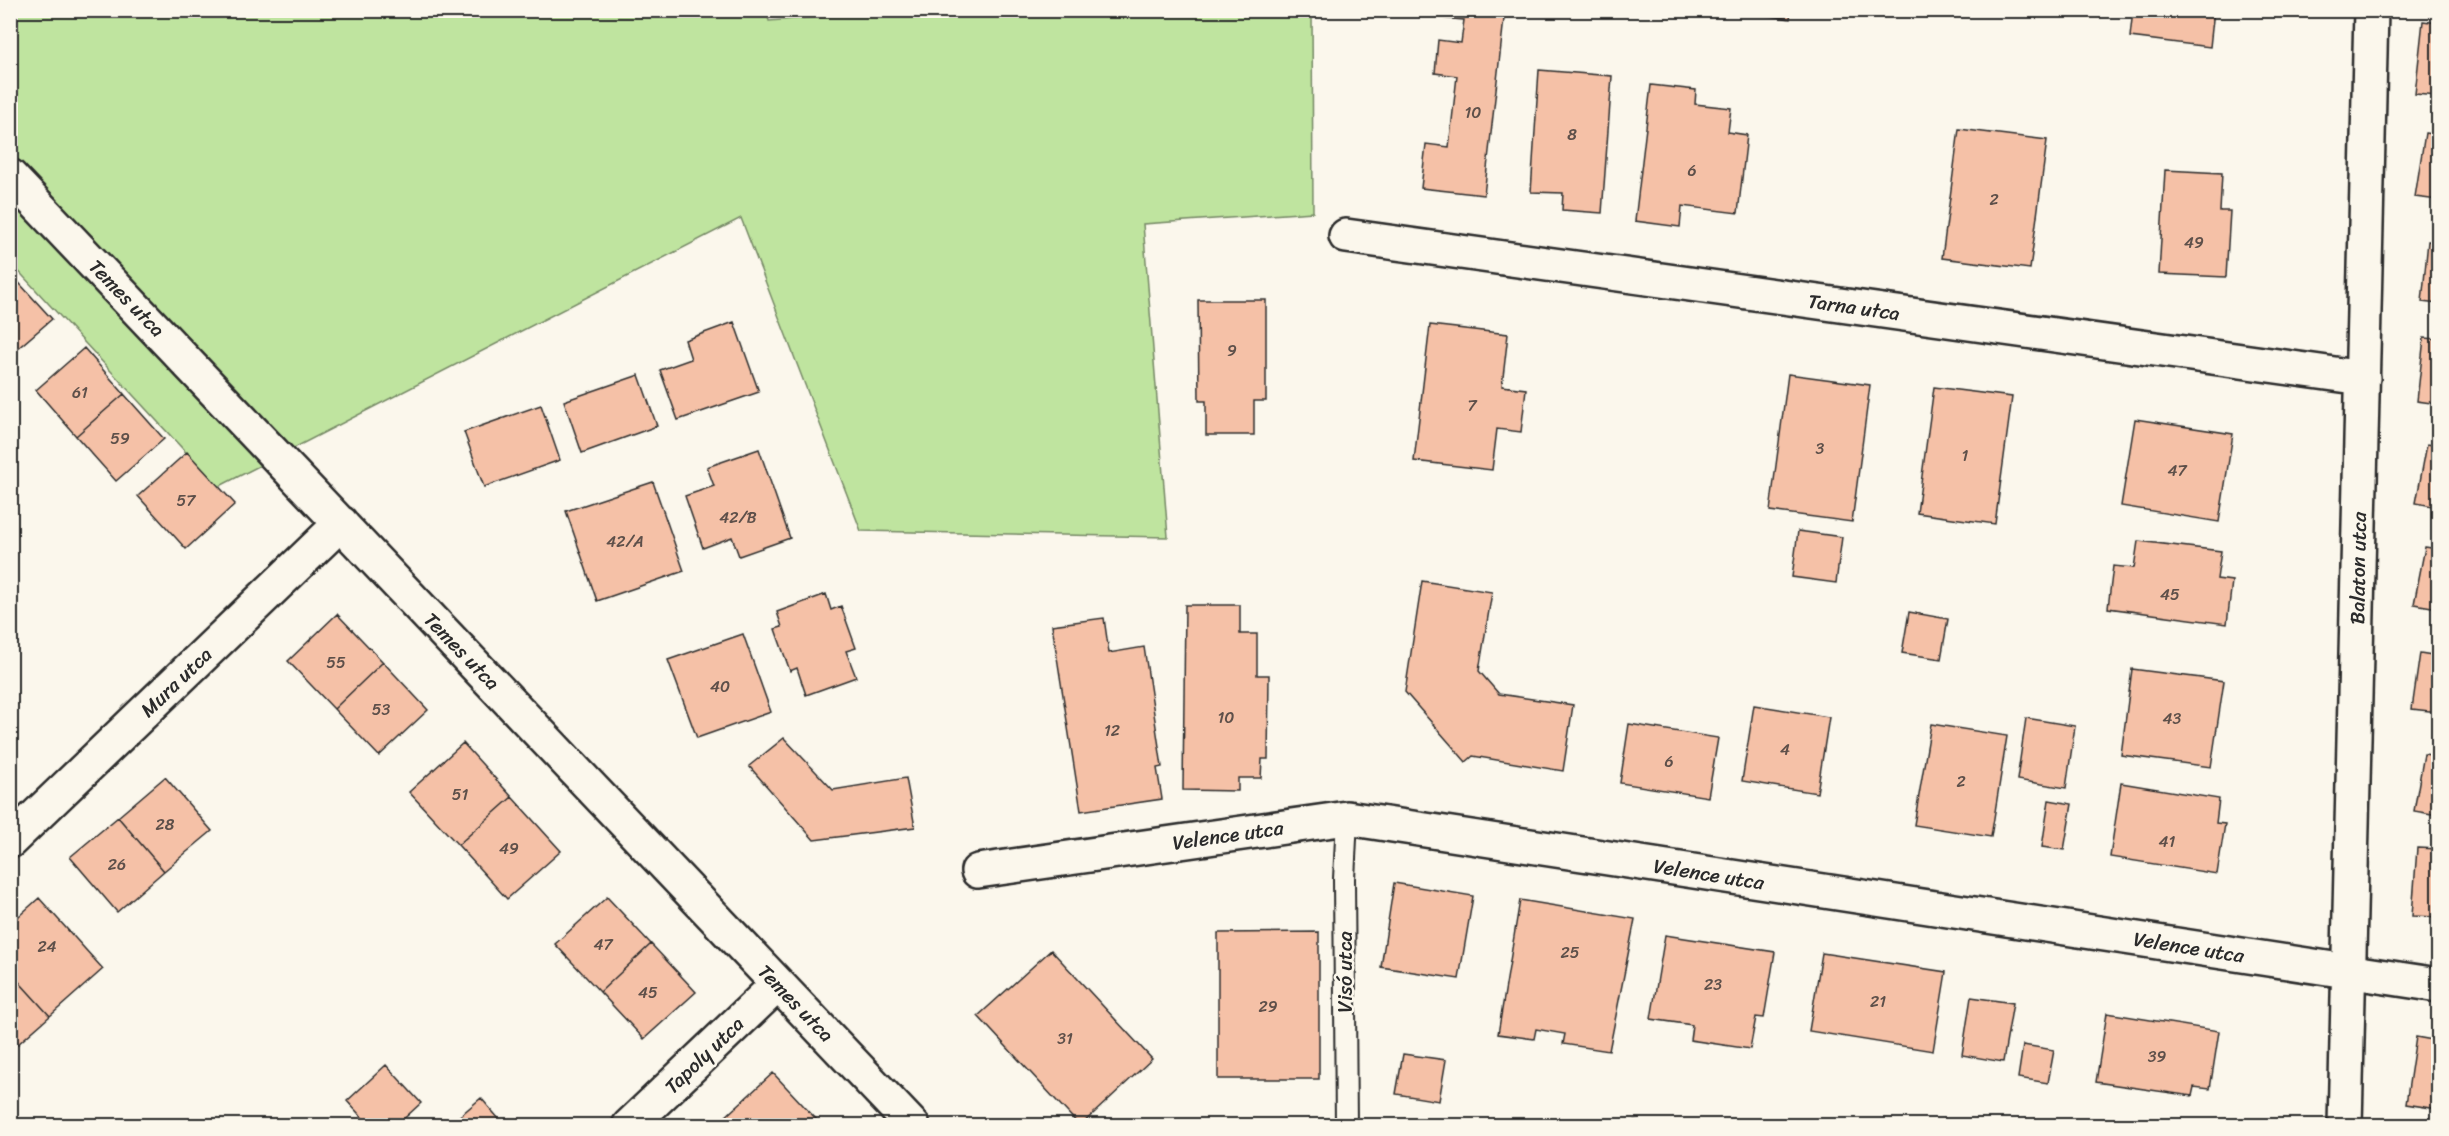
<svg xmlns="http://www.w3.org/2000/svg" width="2449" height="1136" font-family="Sriracha,sans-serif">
<rect width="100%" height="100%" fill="#fbf7ec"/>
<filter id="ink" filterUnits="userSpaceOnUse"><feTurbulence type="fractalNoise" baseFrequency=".0167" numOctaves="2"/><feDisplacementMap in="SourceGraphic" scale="12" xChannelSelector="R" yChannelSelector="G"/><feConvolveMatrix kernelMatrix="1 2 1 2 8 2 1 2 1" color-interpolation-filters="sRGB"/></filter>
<g filter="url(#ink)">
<path fill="#bfe49f" stroke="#758865" stroke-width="1.5" d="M766,10L769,21L912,10L1312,11L1313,212L1143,224L1168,537L861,531L741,218L218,487L11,263V11Z"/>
<path fill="#f5c1a7" stroke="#2b2b2b" stroke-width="1.5" d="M1442,10H1505L1484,195L1421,188L1426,144L1449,147L1457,76L1435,73L1438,40L1461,43L1464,20L1441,18Z
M1731,10H1791L1790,19Z
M2133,10H2214L2210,47L2130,37Z
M2423,21L2438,23V96L2415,94Z
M1539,70L1612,76L1602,213L1562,210L1563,193L1531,192Z
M1651,85L1696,90L1695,104L1731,108L1728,132L1747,135L1738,213L1682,206L1680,227L1635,221Z
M1959,129L2047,140L2030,269L1942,258Z
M2425,133L2438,135V200L2415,197Z
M2165,170L2222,173L2220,211H2230L2226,277L2159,274Z
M2428,241L2438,242V304L2422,302Z
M10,273L52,319L10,355Z
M1198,300H1266V401H1254V435H1206V401H1199Z
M734,322L759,392L678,420L660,370L691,359L685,340Z
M1430,325L1508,334L1502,386L1526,389L1521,432L1497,429L1492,470L1414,461Z
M2424,338L2438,339V404L2417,401Z
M84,348L124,394L76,436L36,390Z
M1788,374L1870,385L1852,522L1770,511Z
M639,375L657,426L582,453L564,401Z
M1934,387L2012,397L1995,524L1917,513Z
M124,394L164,439L116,481L76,436Z
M541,405L560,460L484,487L464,432Z
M2135,419L2233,434L2219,522L2121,506Z
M2427,444L2438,446V507L2416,503Z
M759,449L790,538L739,556L732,537L703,548L685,496L714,486L707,467Z
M187,452L235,504L186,549L138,496Z
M653,482L684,571L597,601L566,511Z
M1798,531L1842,537L1836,583L1792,577Z
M2138,541L2221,551L2217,579L2232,581L2227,624L2108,608L2113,566L2134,568Z
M2425,547L2438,549V608L2414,604Z
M1422,581L1492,592L1479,671L1499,694L1573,705L1563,771L1473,756L1466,762L1405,692Z
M826,594L831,610L841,606L856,648L846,651L856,677L806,695L797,668L790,671L775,629L782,627L777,612Z
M1185,605H1240V634H1257V675H1269L1268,759H1262L1261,778H1238V791L1183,790Z
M1909,612L1948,619L1941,659L1902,653Z
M337,614L383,662L334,709L288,661Z
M1104,618L1109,653L1144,647L1162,767L1157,768L1162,799L1081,811L1052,625Z
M743,634L771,712L697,738L668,660Z
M2420,653L2438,656V712L2412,709Z
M383,662L428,710L379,756L334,709Z
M2132,669L2224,681L2211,767L2121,755Z
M1754,705L1829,717L1817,793L1742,781Z
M2026,718L2075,726L2066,788L2017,780Z
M1629,724L1718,738L1708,797L1620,783Z
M1931,724L2007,736L1991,837L1914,825Z
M784,738L833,790L906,778L915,827L814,840L749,766Z
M463,743L512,797L458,845L409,792Z
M2424,754L2438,756V815L2414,811Z
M165,777L212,831L164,871L118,817Z
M2121,783L2219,799L2216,823L2225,824L2217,874L2110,857Z
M512,797L561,851L507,899L458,845Z
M2049,800L2072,804L2064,850L2042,847Z
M118,817L164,871L117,912L70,857Z
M2417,848L2438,849V917L2412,916Z
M1394,883L1473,896L1459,979L1381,967Z
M607,897L651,944L600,992L555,944Z
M39,898L103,969L50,1016L10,972V924Z
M1520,900L1635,919L1609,1051L1563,1044L1565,1034L1536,1029L1534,1039L1498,1034Z
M1319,932V1079H1218V933Z
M1665,935L1775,952L1764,1018L1756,1017L1750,1049L1690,1040L1692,1025L1651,1019Z
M651,944L696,992L644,1039L600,992Z
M1051,950L1152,1059L1080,1126L978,1016Z
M1822,953L1946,972L1933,1051L1809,1031Z
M10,972L50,1016L10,1051Z
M1971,997L2013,1003L2003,1062L1962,1055Z
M2107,1013L2219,1031L2210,1089L2194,1087L2192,1096L2096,1082Z
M2416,1037L2438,1041V1109L2406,1104Z
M2023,1045L2054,1050L2048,1083L2018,1078Z
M1403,1054L1446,1060L1439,1101L1396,1094Z
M386,1065L421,1103L396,1126H370L347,1101Z
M773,1073L817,1120L812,1126H731L724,1118Z
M481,1098L505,1126H448Z
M1634,1121L1661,1126H1633Z"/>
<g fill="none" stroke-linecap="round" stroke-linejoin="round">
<defs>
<path id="lane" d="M1346,1126L1344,879L1347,818"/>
<path id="street" d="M10,176L913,1126
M1346,236L2363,378
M10,841L341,523
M978,871L1347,818L2438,985
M629,1126L778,984
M2345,1126L2371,10"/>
</defs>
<use href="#lane" stroke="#2b2b2b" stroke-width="24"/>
<use href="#street" stroke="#2b2b2b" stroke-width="38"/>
<use href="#lane" stroke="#fbf7ec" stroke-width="20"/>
<use href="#street" stroke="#fbf7ec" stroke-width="33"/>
</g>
</g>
<g text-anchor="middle" stroke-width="5" stroke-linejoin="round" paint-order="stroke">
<g font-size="16" fill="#5e504a">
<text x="1473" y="118">10</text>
<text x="1572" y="140">8</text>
<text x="1692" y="176">6</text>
<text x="1994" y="205">2</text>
<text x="2194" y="248">49</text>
<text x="1232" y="356">9</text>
<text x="80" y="398">61</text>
<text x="1472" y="411">7</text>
<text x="120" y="444">59</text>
<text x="1820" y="454">3</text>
<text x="1965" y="461">1</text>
<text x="2177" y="476">47</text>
<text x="186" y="506">57</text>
<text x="738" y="523">42/B</text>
<text x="625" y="547">42/A</text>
<text x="2170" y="600">45</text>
<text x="336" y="668">55</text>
<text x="720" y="692">40</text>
<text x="381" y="715">53</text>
<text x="1226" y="723">10</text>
<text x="2172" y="724">43</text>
<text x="1112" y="736">12</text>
<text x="1785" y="755">4</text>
<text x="1669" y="767">6</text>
<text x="1961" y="787">2</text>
<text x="460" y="800">51</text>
<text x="165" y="830">28</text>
<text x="2167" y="847">41</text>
<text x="509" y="854">49</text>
<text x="117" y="870">26</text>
<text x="603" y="950">47</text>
<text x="47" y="952">24</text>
<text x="1570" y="958">25</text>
<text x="1713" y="990">23</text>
<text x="648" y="998">45</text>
<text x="1878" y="1007">21</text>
<text x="1268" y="1012">29</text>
<text x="1065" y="1044">31</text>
<text x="2157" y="1062">39</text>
</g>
<g font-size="20" fill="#2b2b2b" stroke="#fbf7ec">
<text transform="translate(127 298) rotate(46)" y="7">Temes utca</text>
<text transform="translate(1854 307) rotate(8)" y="7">Tarna utca</text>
<text transform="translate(2358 568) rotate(-89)" y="7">Balaton utca</text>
<text transform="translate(462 651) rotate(46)" y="7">Temes utca</text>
<text transform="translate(176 682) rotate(-44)" y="7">Mura utca</text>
<text transform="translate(1228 835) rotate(-8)" y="7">Velence utca</text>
<text transform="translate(1709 874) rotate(9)" y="7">Velence utca</text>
<text transform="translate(2189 947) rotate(9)" y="7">Velence utca</text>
<text transform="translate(1345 972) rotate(-90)" y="7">Visó utca</text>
<text transform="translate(796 1003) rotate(46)" y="7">Temes utca</text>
<text transform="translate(704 1055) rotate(-44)" y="7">Tapoly utca</text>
</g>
</g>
<rect width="2449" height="1136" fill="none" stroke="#fbf7ec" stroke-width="36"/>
<rect x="18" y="18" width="2413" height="1100" fill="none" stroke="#2b2b2b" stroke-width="2" filter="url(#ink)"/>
</svg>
